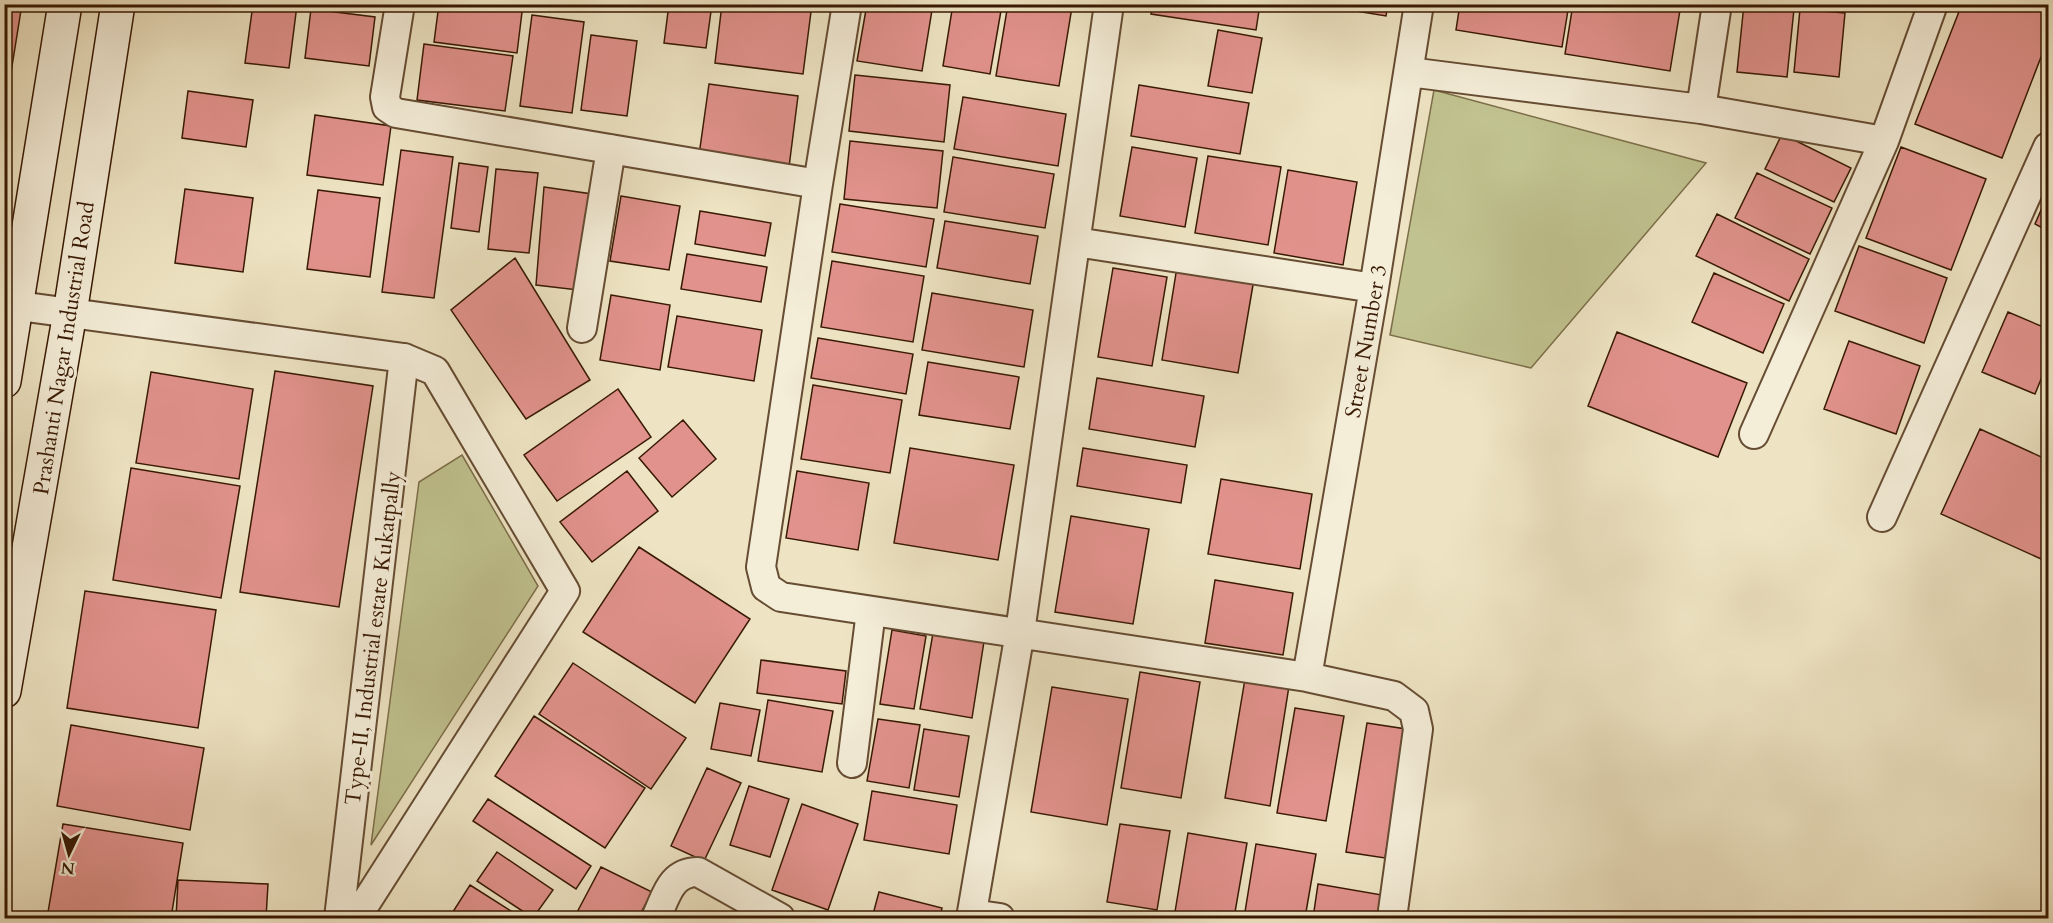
<svg xmlns="http://www.w3.org/2000/svg" width="2053" height="923" font-family="Cardo,serif">
<rect width="100%" height="100%" fill="#eee4c3"/>
<filter id="stains"><feTurbulence type="fractalNoise" baseFrequency=".00333" numOctaves="4"/><feColorMatrix values="0 0 0 0 .2 0 0 0 0 .09 0 0 0 0 .02 0 0 0 .5 -.17"/></filter>
<radialGradient id="worn" r=".72"><stop offset=".6" stop-color="#630" stop-opacity="0"/><stop offset="1" stop-color="#630" stop-opacity=".3"/></radialGradient>
<path fill="#c0c28f" stroke="#7c6e49" stroke-width="1.5" d="M1434,90L1706,163L1531,368L1390,335Z
M462,455L538,586L371,845L419,482Z"/>
<path fill="#e1928c" stroke="#381903" stroke-width="1.5" d="M4,4H22L4,116Z
M253,4L297,5L289,68L245,63Z
M439,4H523L517,53L434,42Z
M611,4H652L651,10Z
M669,4H712L706,48L664,43Z
M722,4H812L803,74L715,63Z
M867,4H933L922,71L857,61Z
M953,4L1002,5L990,74L943,66Z
M1008,4H1058L1072,7L1059,86L996,76Z
M1152,4H1260L1256,30L1151,14Z
M1313,4H1388L1386,16Z
M1460,4H1569L1562,47L1456,30Z
M1573,4H1681L1670,71L1565,54Z
M1744,4L1794,9L1787,77L1737,72Z
M1962,4H2048V39L2002,158L1915,124Z
M311,9L375,17L369,66L305,58Z
M1800,9L1845,13L1839,77L1794,72Z
M532,15L584,22L572,113L520,106Z
M1218,30L1262,38L1252,93L1208,86Z
M591,35L637,41L627,116L581,110Z
M424,44L513,56L505,111L417,100Z
M855,75L950,85L944,142L849,131Z
M709,84L798,96L789,167L699,155Z
M1139,85L1249,103L1240,154L1131,136Z
M188,91L253,100L246,147L182,138Z
M963,97L1066,114L1058,166L954,149Z
M315,115L391,126L383,185L307,175Z
M1782,134L1851,168L1834,202L1765,169Z
M850,141L943,151L937,208L844,199Z
M1132,147L1197,158L1185,227L1120,216Z
M1901,147L1986,179L1951,270L1866,238Z
M401,150L453,157L434,298L382,292Z
M1208,156L1281,167L1268,245L1195,233Z
M953,157L1054,174L1045,228L944,212Z
M459,163L488,167L479,232L451,228Z
M496,169L538,173L529,253L488,249Z
M1288,170L1357,182L1343,265L1274,253Z
M1757,173L1832,208L1810,254L1735,218Z
M544,187L592,194L578,290L536,285Z
M185,189L253,198L243,272L175,263Z
M318,190L380,198L370,277L307,269Z
M2048,194V231L2035,224Z
M621,196L680,206L669,270L610,261Z
M840,204L934,219L926,267L832,252Z
M700,211L771,223L765,256L695,244Z
M1717,214L1809,259L1789,301L1696,256Z
M945,221L1038,236L1030,284L937,268Z
M1859,246L1947,278L1924,343L1835,311Z
M687,254L767,267L761,302L681,289Z
M515,258L590,380L526,419L451,310Z
M832,261L924,276L913,342L821,327Z
M1177,267L1254,279L1238,373L1162,360Z
M1113,268L1167,277L1152,366L1098,357Z
M1714,273L1784,304L1763,353L1692,322Z
M932,293L1033,310L1024,367L922,350Z
M611,295L670,305L660,370L600,360Z
M2008,312L2048,329V362L2035,394L1982,372Z
M677,316L762,330L754,381L668,367Z
M1617,332L1747,383L1718,457L1588,406Z
M818,338L913,354L906,394L811,378Z
M1849,341L1920,366L1896,434L1824,409Z
M928,362L1019,377L1010,429L919,415Z
M275,371L373,386L339,607L240,592Z
M151,372L253,389L239,479L136,463Z
M1097,378L1204,396L1195,447L1089,429Z
M813,385L902,400L890,473L801,459Z
M618,389L651,437L557,501L524,455Z
M683,420L716,459L672,497L639,458Z
M1980,429L2048,460V562L1941,514Z
M910,448L1014,465L998,560L894,543Z
M1083,448L1187,465L1181,503L1077,486Z
M131,468L240,486L221,598L113,580Z
M627,471L658,511L592,562L560,522Z
M797,471L869,483L858,550L786,538Z
M1221,479L1312,494L1300,569L1208,554Z
M1071,516L1149,529L1133,624L1055,612Z
M639,547L750,619L695,703L583,632Z
M1215,580L1293,593L1283,655L1205,643Z
M85,591L216,610L198,728L67,708Z
M934,627L985,635L972,718L920,709Z
M892,630L926,636L914,709L880,704Z
M761,660L846,671L842,704L757,693Z
M573,663L686,738L651,789L539,714Z
M1140,672L1200,682L1181,798L1121,788Z
M1245,679L1289,686L1270,806L1225,798Z
M1052,687L1128,699L1107,825L1031,812Z
M768,700L833,711L822,772L758,761Z
M720,703L760,710L751,756L711,749Z
M1295,708L1344,716L1326,821L1277,813Z
M534,716L645,788L605,848L495,776Z
M878,719L920,725L909,788L867,781Z
M1367,723L1406,729L1385,858L1346,852Z
M71,725L204,748L190,830L57,806Z
M924,729L969,736L959,797L914,790Z
M707,768L741,783L704,861L671,846Z
M749,786L789,799L770,857L730,845Z
M872,791L957,805L949,854L864,840Z
M488,799L591,866L576,889L473,821Z
M802,804L858,824L828,910L772,890Z
M63,824L183,843L171,918H47Z
M1120,824L1170,831L1157,910L1107,902Z
M1188,833L1247,843L1234,918H1174Z
M1256,844L1316,854L1305,918H1244Z
M497,852L553,890L533,918L477,881Z
M601,867L652,892L638,918H574Z
M178,880L268,884L266,918H176Z
M1318,884L1388,896L1384,918H1313Z
M470,885L522,918H449Z
M879,892L942,908L940,918H872Z"/>
<g fill="none" stroke-linecap="round" stroke-linejoin="round">
<defs>
<path id="street" d="M400,4L385,97L387,107L396,113L818,184L761,567L766,587L781,597L1307,677L1394,696L1414,711L1418,729L1392,918
M1409,72L1701,109L1717,4
M1701,109L1884,141
M818,184L847,4
M1076,242L1374,288
M4,304L404,358L435,371L565,591L356,918
M582,328L611,149
M1754,434L1884,141L1933,4
M1882,517L2048,147
M1307,677L1374,288L1419,4
M852,763L871,611
M972,914L1000,918
M339,918L404,358
M656,918C666,897 670,872 698,872L780,918
M971,918L1020,632L1109,4"/>
<path id="secondary" d="M4,381L65,4
M4,691L70,313L118,4"/>
</defs>
<use href="#street" stroke="#664c33" stroke-width="32"/>
<use href="#secondary" stroke="#381903" stroke-width="36"/>
<use href="#street" stroke="#f4edd8" stroke-width="28"/>
<use href="#secondary" stroke="#f4edd8" stroke-width="33"/>
</g>
<g text-anchor="middle" stroke-width="6" stroke-linejoin="round" paint-order="stroke">
<g font-size="22" fill="#381903" stroke="#f4edd8">
<text transform="translate(1365 341) rotate(-80)" y="8">Street Number 3</text>
<text transform="translate(63 348) rotate(-81)" y="8">Prashanti Nagar Industrial Road</text>
<text transform="translate(372 638) rotate(-83)" y="8">Type-II, Industrial estate Kukatpally</text>
</g>
</g>
<rect width="2053" height="923" fill="none" stroke="#eee4c3" stroke-width="24"/>
<rect x="6" y="6" width="2041" height="911" fill="none" stroke="#381903" stroke-width="3"/>
<rect x="12" y="12" width="2029" height="899" fill="none" stroke="#381903" stroke-width="1.5"/>
<g transform="translate(69 854) rotate(185)" stroke="#f4edd8" stroke-width="4.5" paint-order="stroke">
<path d="M0-4.5L10 22L0 15L-10 22Z" fill="#381903"/>
<text y="-9" font-size="16" font-weight="bold" text-anchor="middle" fill="#381903">N</text>
</g>
<rect width="100%" height="100%" filter="url(#stains)"/>
<rect width="100%" height="100%" fill="url(#worn)"/>
</svg>
